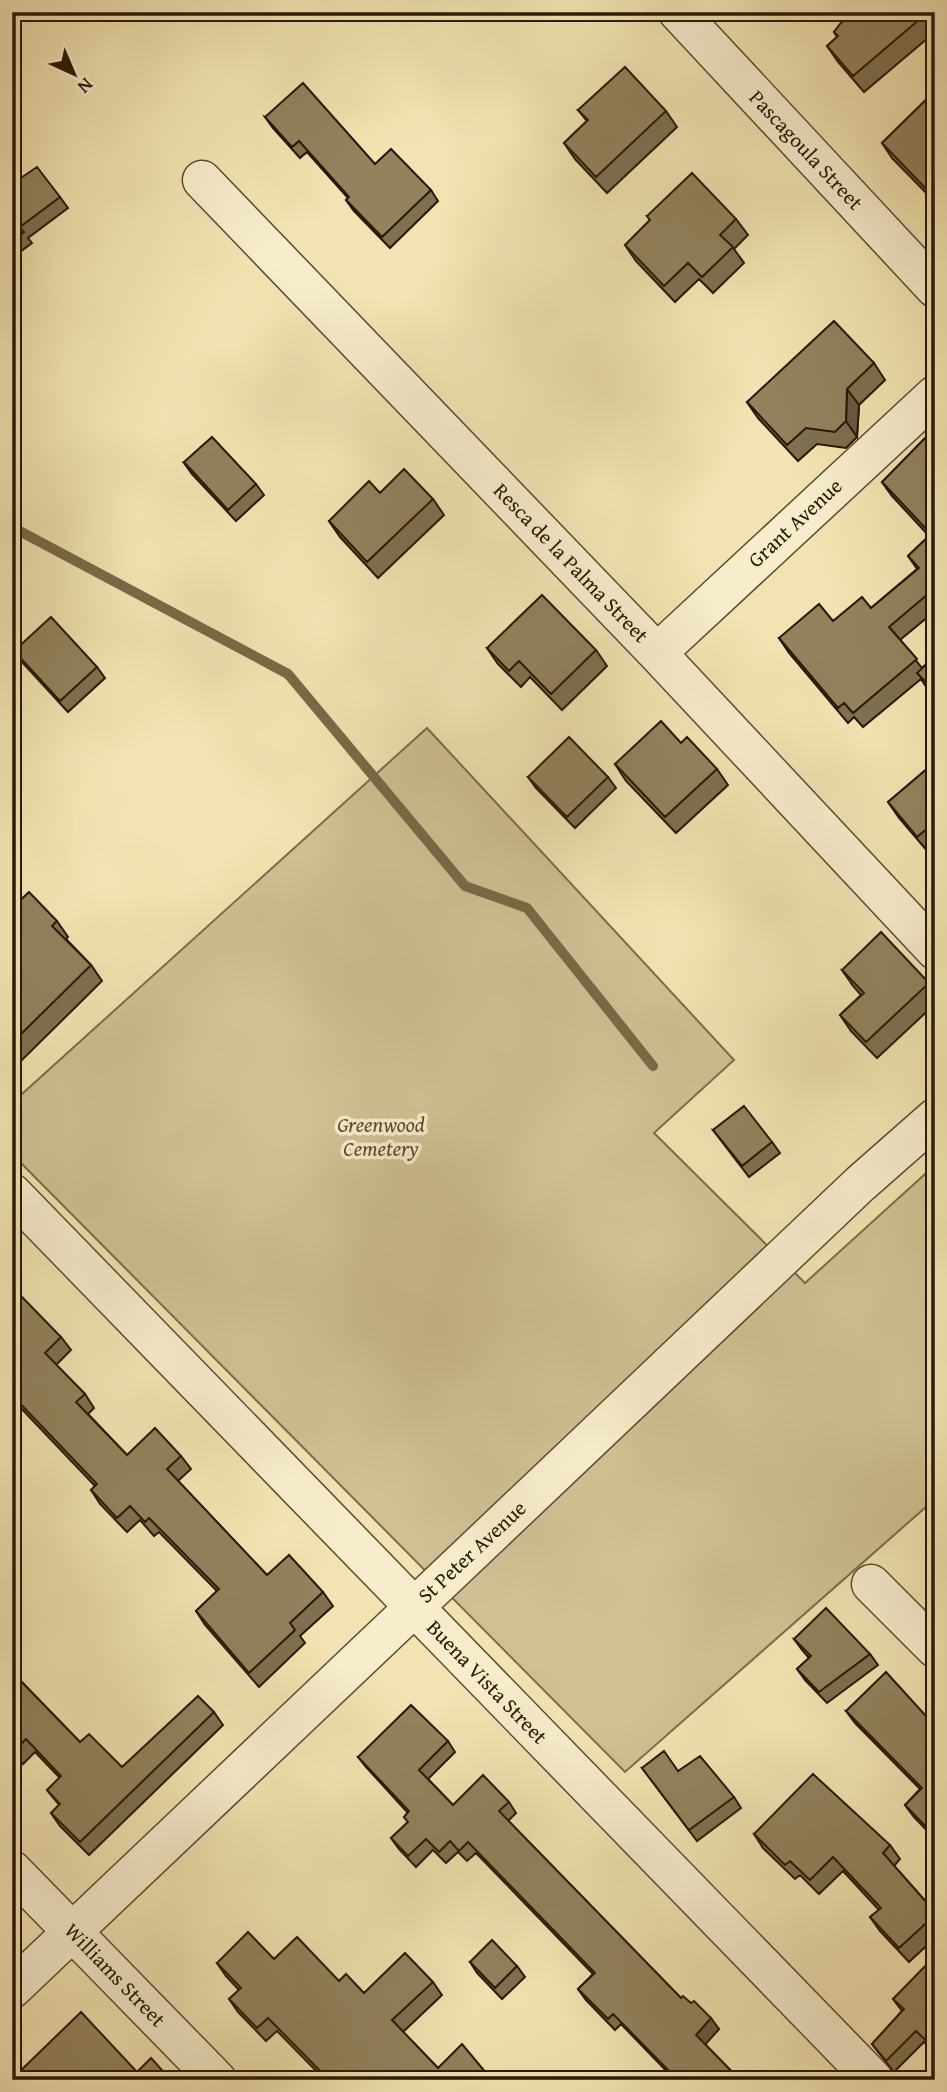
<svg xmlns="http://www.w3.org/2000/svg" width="947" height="2092" font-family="'Gentium Book Plus',serif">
<rect width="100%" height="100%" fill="#f2e4b2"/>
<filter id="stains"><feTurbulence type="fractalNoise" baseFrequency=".00286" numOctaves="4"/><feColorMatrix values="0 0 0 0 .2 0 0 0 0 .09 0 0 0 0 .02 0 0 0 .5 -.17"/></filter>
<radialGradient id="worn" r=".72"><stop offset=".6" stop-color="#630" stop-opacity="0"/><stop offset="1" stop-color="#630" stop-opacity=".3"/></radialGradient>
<path fill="#d0c194" stroke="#7d6c4b" stroke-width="2" d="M427,728L734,1060L654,1133L805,1283L935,1165V1499L625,1772L12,1154V1103Z"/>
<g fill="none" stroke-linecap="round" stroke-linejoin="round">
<path stroke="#796948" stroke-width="10" d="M12,15L17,12
M12,527L288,674L465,886L527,908L653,1066"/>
<defs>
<path id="minor" d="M678,12L935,288
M202,180L657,653L935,950
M657,653L935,395
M12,1193L874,2080
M871,1584L935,1648
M12,1870L217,2080
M12,1989L860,1184L935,1118"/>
</defs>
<use href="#minor" stroke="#5c4b2e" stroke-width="41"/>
<use href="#minor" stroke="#f7edcd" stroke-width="38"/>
</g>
<path fill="#7e7051" stroke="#2a1802" stroke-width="2" d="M854,12H935V32L864,92L838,62L827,46L837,37L834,32Z
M935,91V202L892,158L882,143Z
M578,110L666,111L677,127L607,193L575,159L564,143L587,121Z
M265,117L431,190L438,201L390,248L354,211L346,200L348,198L307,152L300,158L273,128Z
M12,184L60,197L68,208L28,238L32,243L12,258Z
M647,216L736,219L748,235L734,249L744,263L713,293L699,279L675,302L636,261L625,245L650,220Z
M874,363L885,380L859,405L857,437L846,448L817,444L798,461L758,418L747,402Z
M935,428V611L900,640L922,668L935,656V696L927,688L921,679L863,727L854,717L848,723L789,653L779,638L871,608L917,569L908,556L929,536L892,496L882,482Z
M184,463L256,484L264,495L236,521L192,474Z
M380,493L433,499L444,515L378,578L340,537L329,521Z
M487,648L596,650L607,666L562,710L530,677L521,687L498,664Z
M14,651L97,667L105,678L68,712L22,662Z
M681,743L717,769L728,785L676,833L626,781L615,764Z
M935,762V848L929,853L899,818L888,802Z
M528,777H608L616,788L575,828L536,788Z
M12,908L57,921L68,937L66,939L91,965L102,981L20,1062L12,1055Z
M842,970L929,983L935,991V1004L877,1058L851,1031L840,1015L861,995L853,986Z
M713,1130L772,1142L780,1153L749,1177Z
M12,1304L61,1337L71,1350L56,1365L85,1394L94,1408L88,1414L127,1455L181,1456L191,1469L178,1481L267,1575L323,1592L333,1606L300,1636L305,1643L259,1687L205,1625L196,1611L217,1591L159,1532L154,1536L140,1520L127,1532L100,1504L91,1490L95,1486L17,1404L12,1401Z
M794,1639L870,1654L878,1665L827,1703L805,1680L797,1669L809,1658L802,1650Z
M12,1672L80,1742L122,1767L214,1712L223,1725L89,1855L60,1826L51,1813L59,1805L47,1790L60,1778L35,1752L23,1764L12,1754Z
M846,1711L935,1726V1839L914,1817L905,1805L920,1789L855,1723Z
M448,1741L455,1752L428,1779L453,1805L509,1802L516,1813L508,1821L681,1998L719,2029L705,2044L740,2080H675L621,2024L615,2030L586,2000L578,1989L593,1974L476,1853L467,1861L458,1852L446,1863L433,1850L416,1867L399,1849L391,1838L408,1822L404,1817L408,1813L366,1767L358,1757Z
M642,1768L678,1771L734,1797L741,1808L697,1841Z
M754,1834L890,1845L900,1859L894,1866L935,1912V1938L909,1962L880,1931L870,1917L879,1910L843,1871L819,1894L800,1875L795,1879L763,1848Z
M274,1959L339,1981L364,1993L433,1982L442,1995L403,2032L438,2068L492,2080H325L277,2031L266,2041L238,2012L229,1999L239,1990L226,1976L217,1963Z
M935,1959V2053L924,2042L894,2072L872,2044L902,2011L893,1999Z
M470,1962L517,1966L525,1977L502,1999L477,1973Z"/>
<path fill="#665b42" stroke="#2a1802" stroke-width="2" d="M847,389L859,405L857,437L846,421Z
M711,2018L719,2029L704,2046L696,2035Z"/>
<path fill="#92825e" stroke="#2a1802" stroke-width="2" d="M854,12H928L853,76L827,46L838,36L834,32L840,24Z
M625,67L666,111L596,177L564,143L588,120L578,110Z
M303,83L375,164L391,149L431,190L382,237L346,200L349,197L299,141L292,147L265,117Z
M935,91V188L930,193L882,143Z
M37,167L60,197L20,227L24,232L12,241V184Z
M692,173L736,219L720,235L733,247L702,277L688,263L664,286L625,245L650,220L647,216Z
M834,321L874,363L847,389L846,421L835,432L806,428L787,445L747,402Z
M935,428V588L889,627L917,659L853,713L844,703L838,708L779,638L819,604L833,621L862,597L871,608L919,568L908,556L931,534L882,482Z
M212,437L256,484L228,510L184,462Z
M404,469L433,499L367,562L329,521L369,481L380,493Z
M542,595L596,650L551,694L519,661L509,671L487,648Z
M51,617L97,667L60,701L14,651Z
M935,656V692L917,673Z
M661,721L681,743L687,737L717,769L665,817L615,764Z
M569,737L608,777L567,817L528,777Z
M935,762V822L917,837L888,802Z
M29,892L57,921L52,926L91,965L12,1043V908Z
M881,932L929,983L866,1042L840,1015L864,993L842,970Z
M744,1106L772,1142L742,1166L713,1130Z
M22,1297L61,1337L45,1353L85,1394L76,1402L127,1455L155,1428L181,1456L167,1469L267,1575L289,1555L323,1592L290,1623L295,1630L249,1673L196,1611L219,1589L149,1518L145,1522L130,1506L117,1518L91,1490L97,1484L12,1395V1304L13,1305Z
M826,1608L870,1654L819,1692L797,1669L811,1656L794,1639Z
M12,1672L80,1742L89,1734L122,1767L198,1696L214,1712L80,1842L51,1813L60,1804L47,1790L61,1776L26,1739L14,1751L12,1750Z
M886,1672L935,1726V1836L905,1805L922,1788L846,1711Z
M411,1705L448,1741L419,1770L453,1805L483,1775L509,1802L499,1811L681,1998L683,1996L691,2003L694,2001L711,2018L696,2035L740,2080H678L613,2014L608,2019L578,1989L595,1973L468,1842L459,1851L450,1841L439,1852L426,1839L408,1856L391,1838L408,1822L404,1817L409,1811L358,1757Z
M664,1751L678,1771L700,1756L734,1797L689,1830L642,1768Z
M813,1774L890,1845L883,1853L935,1912V1915L899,1948L870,1917L881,1908L833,1857L810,1880L790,1861L785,1865L754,1834Z
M248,1932L274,1959L297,1937L339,1981L346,1974L364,1993L405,1953L433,1982L392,2020L438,2068L462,2044L492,2080H329L268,2018L257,2028L229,1999L241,1988L217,1963Z
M492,1940L517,1966L495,1988L470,1962Z
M933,1958L935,1959V2049L916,2031L886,2061L872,2044L904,2009L893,1999Z
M81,2012L137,2072L151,2058L171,2080H14L13,2078Z"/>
<g text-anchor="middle" stroke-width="7" stroke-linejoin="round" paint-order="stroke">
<g font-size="21" fill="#2a1802" stroke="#f7edcd">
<text transform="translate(806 150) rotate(47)" y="7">Pascagoula Street</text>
<text transform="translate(795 523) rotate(-43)" y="7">Grant Avenue</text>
<text transform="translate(571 563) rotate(46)" y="7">Resca de la Palma Street</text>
<text transform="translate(472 1552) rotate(-43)" y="7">St Peter Avenue</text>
<text transform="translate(487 1682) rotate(46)" y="7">Buena Vista Street</text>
<text transform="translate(115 1975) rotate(46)" y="7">Williams Street</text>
</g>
<g font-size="21" font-style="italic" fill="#5c4b2e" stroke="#f7edcd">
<text x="381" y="1132">Greenwood<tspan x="381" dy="24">Cemetery</tspan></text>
</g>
</g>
<rect width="947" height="2092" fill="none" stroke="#f2e4b2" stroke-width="42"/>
<rect x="14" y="14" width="919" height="2064" fill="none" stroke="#2a1802" stroke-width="3.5"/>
<rect x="21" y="21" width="905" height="2050" fill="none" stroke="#2a1802" stroke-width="2"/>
<g transform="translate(74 74) rotate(136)" stroke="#f7edcd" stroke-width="5" paint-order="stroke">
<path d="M0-5L12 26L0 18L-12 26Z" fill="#2a1802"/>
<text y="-10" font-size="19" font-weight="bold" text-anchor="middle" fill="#2a1802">N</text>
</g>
<rect width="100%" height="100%" filter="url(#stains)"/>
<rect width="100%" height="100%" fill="url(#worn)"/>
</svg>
